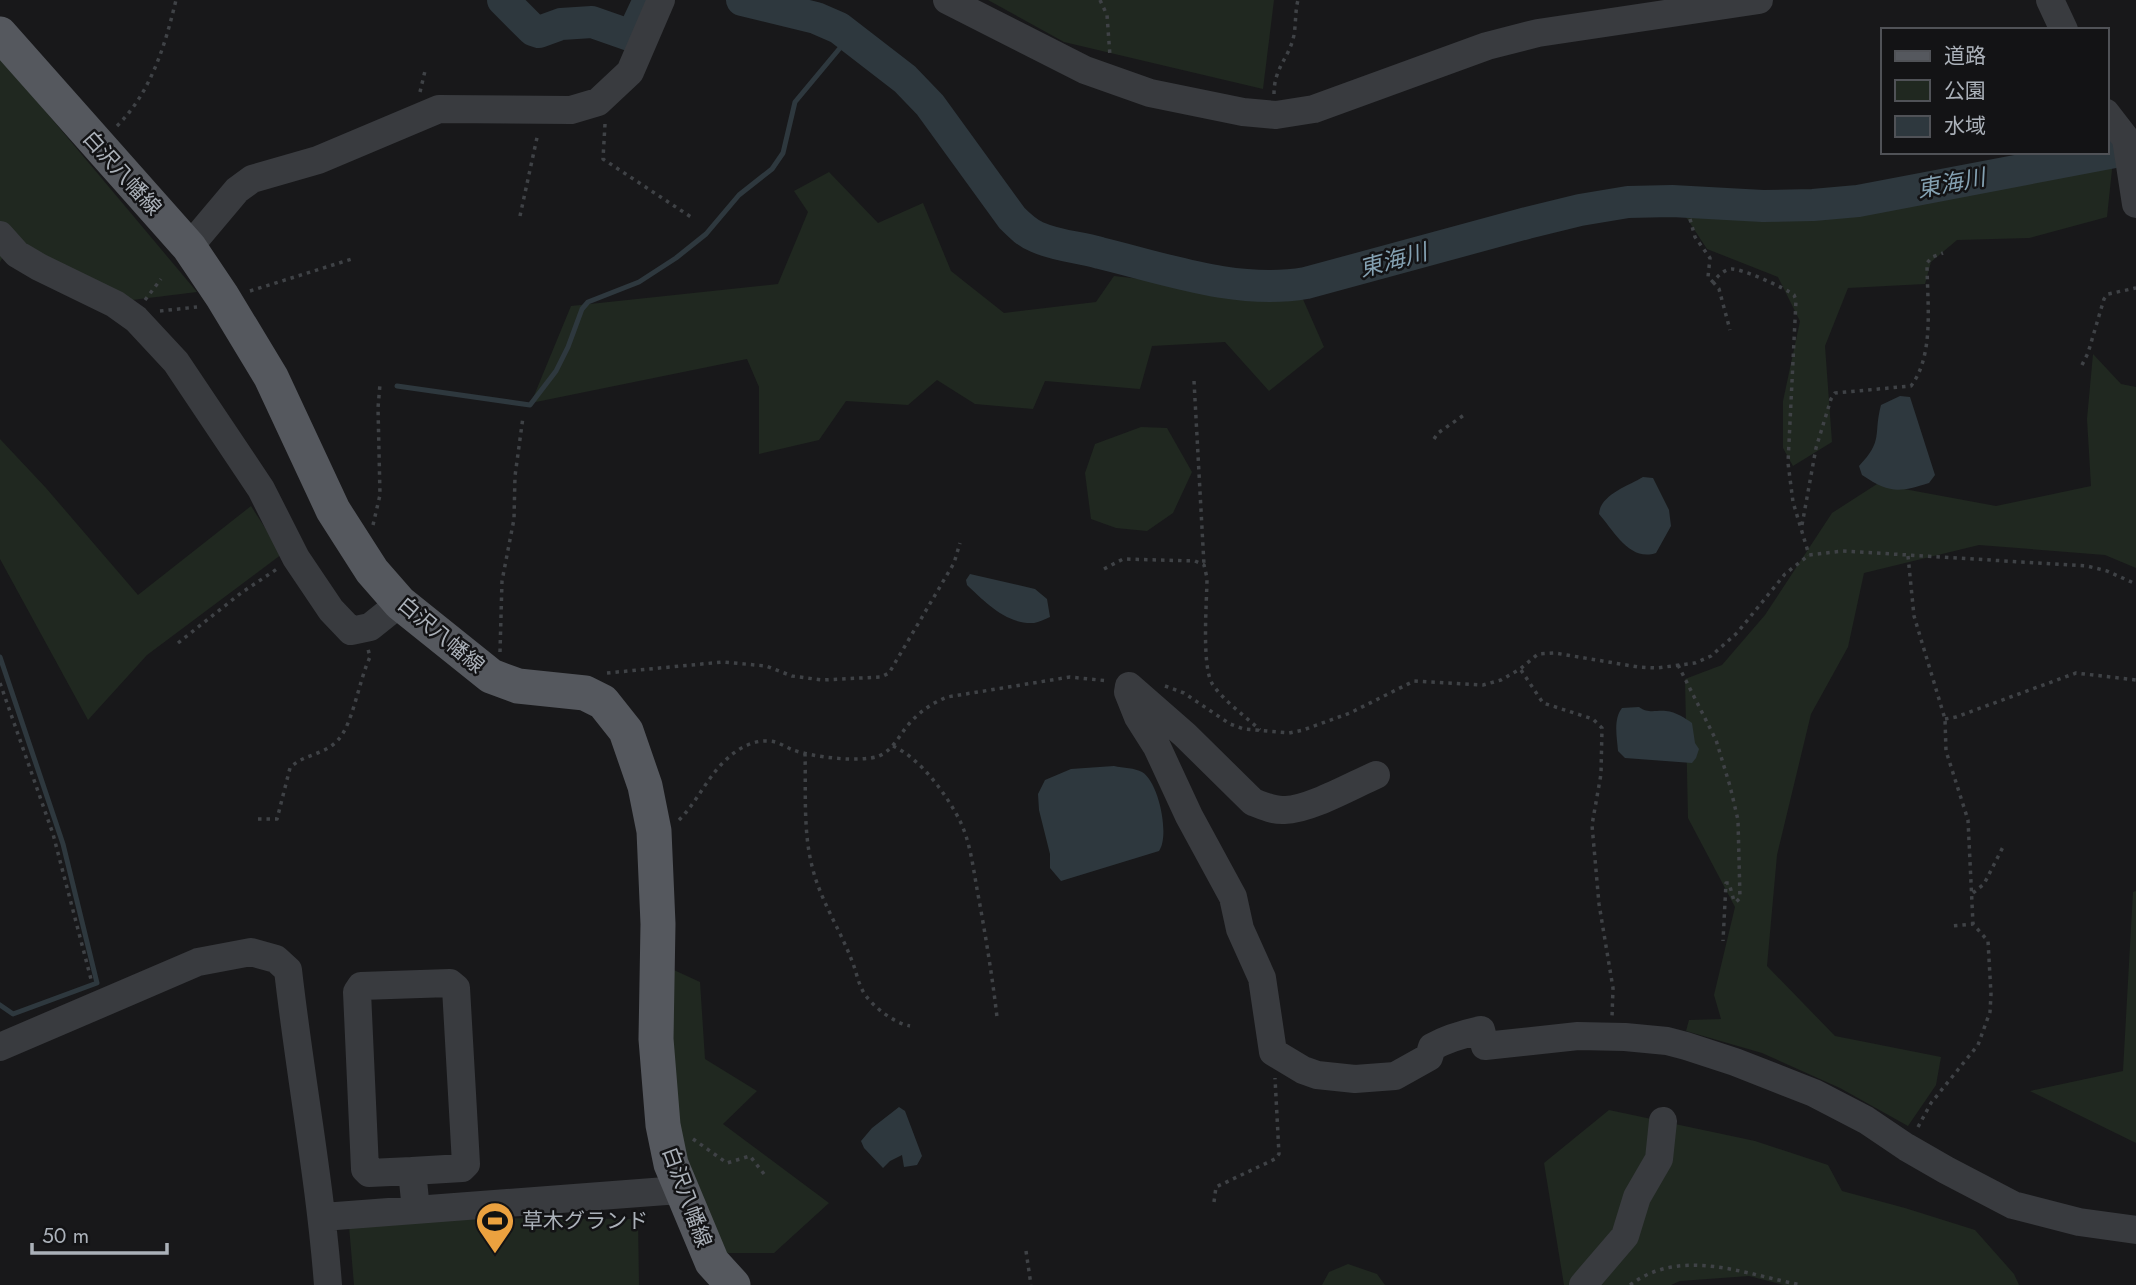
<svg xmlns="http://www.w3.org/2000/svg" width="2136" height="1285" font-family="Jost,'Noto Sans JP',sans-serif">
<rect width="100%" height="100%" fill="#18181a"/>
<path fill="#202820" d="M988,0H1274L1263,89L1064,42Z
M0,57L197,292L124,301L14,238L0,262Z
M2113,160L2107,217L2029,238L1957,240L1931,262L1925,284L1848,288L1825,346L1832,442L1793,466L1783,448V401L1800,321L1778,277L1707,249L1680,208C1731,212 1783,218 1835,212C1928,203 2021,179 2113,160Z
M829,172L878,223L923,203L951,271L1004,313L1096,302L1114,276L1302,297L1324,347L1269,391L1225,342L1152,346L1140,389L1045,381L1033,409L975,404L937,380L908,405L846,401L819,440L759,454V387L747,359L531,403L571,306L778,284L808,212L794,191Z
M2093,354L2121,384L2136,387V568L2105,555L1979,545L1864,573L1848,647L1811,714L1777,855L1767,966L1835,1036L1941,1057L1936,1085L1908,1126L1840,1088L1762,1053L1686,1031L1689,1020L1721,1019L1714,995L1735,907L1688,818L1685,679L1722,665L1765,615L1832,513L1877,484L1996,506L2091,486L2087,419Z
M1141,427L1167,428L1192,472L1173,513L1147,531L1116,528L1091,519L1085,473L1095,444Z
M0,439L46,488L138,595L251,506L282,554L147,655L88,720L0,559Z
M2136,891V1143L2030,1091L2123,1071L2133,892Z
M663,965L700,982L705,1059L757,1091L723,1124L829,1203L774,1253H715L678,1161Z
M1609,1110L1755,1141L1828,1165L1842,1191L1905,1208L1975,1230L2014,1274L2019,1285H1784L1749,1276L1680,1281L1671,1285H1564L1544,1163Z
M453,1218L638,1219L639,1285H354L349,1226Z
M1348,1264L1377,1274L1385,1285H1322L1329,1272Z"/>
<path fill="#2e383e" d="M1900,396L1910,397L1935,475L1929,483C1898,493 1889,493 1862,475L1859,466C1884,440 1873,435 1881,405Z
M1643,477L1653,478L1669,510L1671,526L1656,553C1630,562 1614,531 1599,514C1600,495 1628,486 1643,477Z
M970,574L1035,589L1047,599L1050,617C1045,619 1039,622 1034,623C1007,625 984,601 967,585L966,580Z
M1639,707C1649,714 1655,710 1666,711C1676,712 1685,718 1692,723L1695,743L1699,749L1696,758L1692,763L1625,758L1618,751C1617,738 1613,719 1622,708Z
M1114,766C1123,768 1135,768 1142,772C1159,782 1170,836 1159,851L1061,881L1050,868V854L1039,810L1038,794L1045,780L1071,769Z
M899,1107L905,1111L922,1156L917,1165L904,1167L902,1155L890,1161L883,1168L864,1148L861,1141L872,1128Z"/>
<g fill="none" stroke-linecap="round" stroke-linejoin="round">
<path stroke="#2e383e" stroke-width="5" d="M397,386L530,405L556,371L568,347L582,309L588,302L639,282L676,258L706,234L739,195L772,169L783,153L795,102L850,36
M0,657L63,844L97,983L13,1014L0,1005"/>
<path stroke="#2e383e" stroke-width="32" d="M503,0L533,30L539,32L561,24L592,22L632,36L649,0
M742,0L816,18L839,28L905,79L930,105L1012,218C1020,226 1027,233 1037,237C1057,246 1079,247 1100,253C1166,269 1238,295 1306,283L1527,223L1580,210L1628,202L1672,201L1763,206L1813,205L1858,201L2136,148"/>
<path stroke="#3f4246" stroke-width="3.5" stroke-dasharray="3.5 5" stroke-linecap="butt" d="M1100,0L1107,15L1110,56
M420,92L425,71
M1274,94C1274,67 1289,59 1294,35C1296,23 1295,12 1298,0
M605,124L603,159L694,219
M117,126C151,92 165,46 176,0
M520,216L538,133
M1690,219L1695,237L1710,258L1708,277L1713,282C1718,276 1723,270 1731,269C1741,268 1785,288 1794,295L1796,300L1788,463L1793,502L1809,555
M1713,282L1719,289L1730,330
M250,291L355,258
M145,300L161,279
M160,311L197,307
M2082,365L2088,353L2104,299L2108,294L2136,288
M1194,381L1204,565
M1434,439L1438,433L1464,415
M373,525L380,495L378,408L380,384
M1802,525L1816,448L1831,399L1835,393L1911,386C1935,354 1927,302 1927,263L1932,257L1943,253
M1908,556L1914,616L1945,719L1946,751L1968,820L1973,924
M1104,569L1123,559L1195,561L1204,565L1207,578C1207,601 1201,668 1213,685C1226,703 1244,715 1260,730
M178,643L241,593L277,569
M500,652L502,581L514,519L515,476L523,417
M1678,665L1716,740L1730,786L1738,820L1740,898L1736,902L1734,901L1729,883H1726L1723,941
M1521,670L1543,703L1593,719L1602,728L1601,774L1592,825L1599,904L1613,988L1612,1017
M607,673L723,662L766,666L792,676L822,680L881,677L889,673L954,563L960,543
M0,683L53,834L92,983
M1165,686L1184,693L1230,724L1244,729L1289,733L1303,730L1350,713L1414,681L1483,685L1501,680L1520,669L1538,654L1555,653L1638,667L1657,668L1695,663L1711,656L1737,633L1785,574L1809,555L1843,551L2087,566L2107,571L2136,584
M1945,719L1956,717L2076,673L2136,680
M893,746C920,758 947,795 960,821C970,841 973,867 977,889C985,932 992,974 997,1017
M805,753C806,790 803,831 812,866C820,900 840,929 852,961C857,973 858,985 866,996C875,1008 894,1023 910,1026
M258,819H277L290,768C303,754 325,755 338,740C353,724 359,680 370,657L368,649
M679,820C698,801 708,775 729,757C739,748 754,740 768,741C778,741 785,747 793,750C813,757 859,763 879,756C893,750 899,736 908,725C919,712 932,703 947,697L1070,677L1109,681
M1973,893L1984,884L2004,845
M1918,1127L1931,1103L1978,1045L1990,1012L1991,994L1988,941L1973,924L1952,926
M693,1139L727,1163L750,1156L764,1174
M1214,1202L1216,1187L1275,1159L1279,1154L1275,1078
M1026,1251L1031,1285
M1630,1285C1682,1246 1746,1275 1802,1285"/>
<path stroke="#393b3f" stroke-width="28" d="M947,0L1085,70L1150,93L1243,112L1276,115L1314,109L1487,46L1538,33L1759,0
M2050,0L2064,30
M2106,113L2126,139L2136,204
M0,235L17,254L39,267L115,304L136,319L176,362L261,489L296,558L331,610L351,631L370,627L400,603
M189,247L237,190L252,179L318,160L439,109L571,110L598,102L630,72L661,0
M1376,775C1353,785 1309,810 1285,810C1274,811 1264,806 1253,802L1185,735L1129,686L1128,692L1138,717L1157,747L1189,816L1233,897L1240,929L1262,978L1273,1052L1303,1070L1317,1075L1355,1079L1395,1076L1429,1057L1432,1047C1448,1038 1463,1034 1481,1030L1485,1046L1578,1036L1625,1037L1667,1041L1686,1046L1735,1062L1814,1093L1866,1120L1906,1147L1946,1170L2013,1205L2079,1222L2136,1230
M0,1047L198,962L251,952L276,959L288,970C300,1076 320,1180 328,1285
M412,1171L369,1173L365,1169L357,992L361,986L450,983L456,988L466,1164L462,1168L412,1171L416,1210
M323,1217L666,1191L679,1187
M1583,1285L1625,1236L1637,1197L1659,1159L1663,1121"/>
<path stroke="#55585e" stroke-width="35" d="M0,34L189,247L222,296L271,377L333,510L372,571L400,603L491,676L518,686L585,693L603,702L626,731L645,786L654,831L658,924L656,1039L663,1125L671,1164L712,1262L733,1285"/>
</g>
<defs>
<symbol id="stadium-pin" viewBox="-11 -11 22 30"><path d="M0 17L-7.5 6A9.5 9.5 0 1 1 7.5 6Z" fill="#eba13f" stroke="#131315"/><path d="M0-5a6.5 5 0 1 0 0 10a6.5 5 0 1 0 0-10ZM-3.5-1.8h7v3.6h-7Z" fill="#111"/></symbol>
</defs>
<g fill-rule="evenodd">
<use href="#stadium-pin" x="473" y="1199" width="44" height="60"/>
</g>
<g text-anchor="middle" stroke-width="5" stroke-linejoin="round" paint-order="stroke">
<g font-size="21" fill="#abb1b9" stroke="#131315">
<text transform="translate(122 173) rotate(48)" y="7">白沢八幡線</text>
<text transform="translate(441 635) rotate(40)" y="7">白沢八幡線</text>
<text transform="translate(687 1197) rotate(70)" y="7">白沢八幡線</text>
</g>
<g font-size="21" fill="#abb1b9" stroke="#131315" text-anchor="start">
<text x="522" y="1228">草木グランド</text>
</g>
<g font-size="23" font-style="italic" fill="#84a1b2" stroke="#131315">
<text transform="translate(1951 183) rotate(-11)" y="8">東海川</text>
<text transform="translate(1393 260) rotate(-15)" y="8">東海川</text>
</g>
</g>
<rect x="1881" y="28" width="228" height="126" fill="#131315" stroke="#505257" stroke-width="2"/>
<rect x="1895" y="51" width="35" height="10" fill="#55585e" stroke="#505257" stroke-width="2"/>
<text x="1944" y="63" font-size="21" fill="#abb1b9">道路</text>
<rect x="1895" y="80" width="35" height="21" fill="#202820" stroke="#505257" stroke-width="2"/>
<text x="1944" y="98" font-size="21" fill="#abb1b9">公園</text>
<rect x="1895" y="116" width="35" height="21" fill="#2e383e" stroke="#505257" stroke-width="2"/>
<text x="1944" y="133" font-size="21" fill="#abb1b9">水域</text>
<path d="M32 1243v10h135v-10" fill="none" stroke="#abb1b9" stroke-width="3.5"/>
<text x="42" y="1243" font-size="21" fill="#abb1b9" stroke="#131315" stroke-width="5" paint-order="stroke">50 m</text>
</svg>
